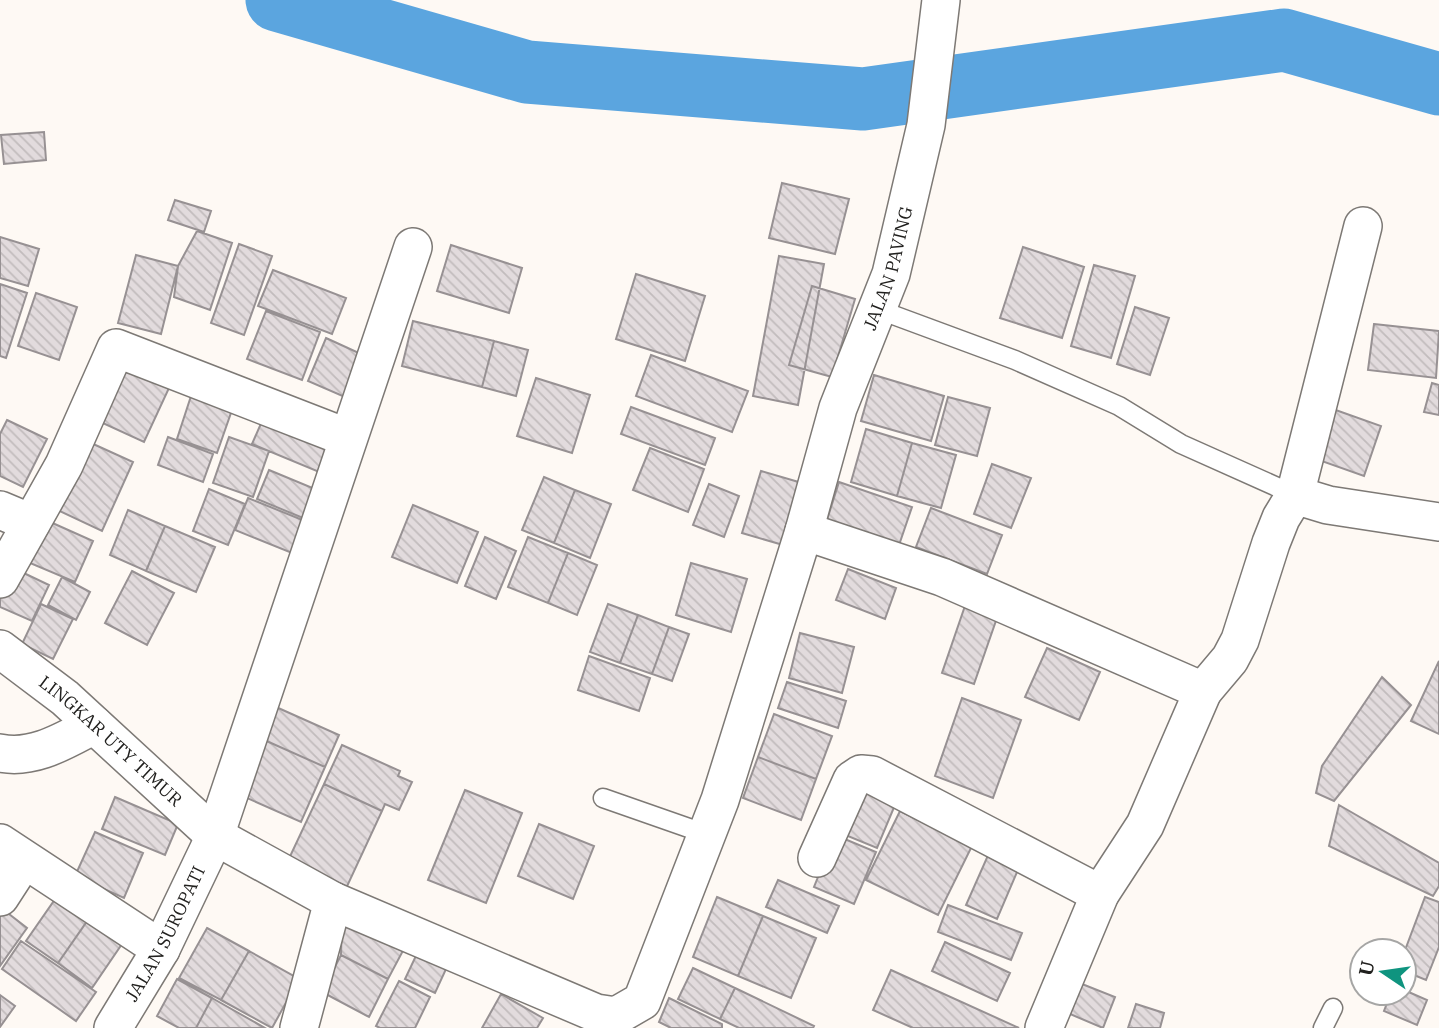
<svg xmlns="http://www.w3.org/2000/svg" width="1439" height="1028" font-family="'IBM Plex Serif',serif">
<defs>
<pattern id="building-back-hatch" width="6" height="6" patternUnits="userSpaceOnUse" patternTransform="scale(1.75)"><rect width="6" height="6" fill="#e2dbdd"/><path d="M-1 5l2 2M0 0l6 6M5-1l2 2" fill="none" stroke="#c2bcbd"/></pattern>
</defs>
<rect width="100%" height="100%" fill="#fef9f4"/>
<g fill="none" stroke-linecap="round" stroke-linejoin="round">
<path stroke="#5ba5df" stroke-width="63" d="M277,0L527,72L863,99L1284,40L1439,84"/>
</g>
<path fill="url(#building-back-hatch)" stroke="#979193" stroke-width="2" d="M44,132L46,160L4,164L1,135Z
M782,183L849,199L835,254L769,238Z
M175,200L211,211L204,232L168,220Z
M197,231L232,243L210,310L174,297L178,266Z
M0,237L39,249L28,286L0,278Z
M239,244L272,256L244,335L211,323Z
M451,245L522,268L509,313L437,291Z
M1023,247L1084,267L1062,338L1000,318Z
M136,255L178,266L161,334L118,323Z
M779,256L824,264L798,405L753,396Z
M1094,265L1135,276L1111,358L1071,346Z
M273,270L346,298L332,334L258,306Z
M636,274L705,296L685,361L616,339Z
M0,284L27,293L6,358L0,356Z
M812,286L855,299L832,377L789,365Z
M36,293L77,307L59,360L18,346Z
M1135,307L1169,318L1150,375L1117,364Z
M266,311L320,332L302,380L247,359Z
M413,321L494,341L482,387L402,366Z
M1374,324L1439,331L1436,378L1368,370Z
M326,338L372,359L354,401L308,381Z
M494,341L528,350L516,396L482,387Z
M651,355L748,391L732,432L636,396Z
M119,364L169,388L144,442L94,419Z
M874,375L944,396L931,441L861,421Z
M536,378L590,395L572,453L517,436Z
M1432,383L1439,385V415L1424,412Z
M192,393L233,407L217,453L177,439Z
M948,397L990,408L977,456L935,445Z
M631,407L715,438L705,465L621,434Z
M1330,408L1381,426L1364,476L1313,458Z
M266,412L337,441L324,474L252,444Z
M7,420L47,439L23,487L0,476V434Z
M866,429L912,443L897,496L851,482Z
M168,437L213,454L203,482L158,465Z
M229,437L269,451L253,497L213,483Z
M80,438L133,462L102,531L49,506Z
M912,443L956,455L941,508L897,496Z
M650,448L704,469L688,512L633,490Z
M992,464L1031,478L1011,528L974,514Z
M269,470L315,489L303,518L257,499Z
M761,471L802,483L783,545L742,533Z
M544,477L575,490L554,543L522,530Z
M839,482L912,507L898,548L826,523Z
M709,484L739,496L724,537L693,525Z
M209,489L245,504L228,545L193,531Z
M575,490L611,504L590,558L554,543Z
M248,498L305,521L292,553L235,530Z
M413,505L478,532L457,583L392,557Z
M931,508L1002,535L987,574L916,547Z
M128,510L165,526L146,571L110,555Z
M48,521L93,541L75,582L30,563Z
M165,526L215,547L196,592L146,571Z
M485,537L516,551L496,599L465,586Z
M528,537L568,553L548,603L508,587Z
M568,553L597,565L577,615L548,603Z
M691,563L747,579L731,632L676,615Z
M9,566L49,585L32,621L0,607V585Z
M848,569L896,588L885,619L836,600Z
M132,571L174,593L147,645L105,623Z
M62,577L90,592L76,620L48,605Z
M967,600L999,612L974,684L942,673Z
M41,604L73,619L53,659L22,644Z
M608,604L638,615L620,663L590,652Z
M638,615L669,627L652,674L620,663Z
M669,627L689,634L672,681L652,674Z
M800,633L854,647L842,693L789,678Z
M1047,648L1100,672L1079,720L1025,697Z
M589,656L650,678L639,711L578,690Z
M1439,661V734L1411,721Z
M1382,677L1411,705L1334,801L1316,793L1322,766Z
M787,682L846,701L838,728L778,708Z
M962,698L1021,720L993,798L935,776Z
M276,707L339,735L325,767L262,739Z
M774,714L832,736L816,779L758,757Z
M262,739L325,767L301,822L238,794Z
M342,745L400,771L398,776L412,782L399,810L385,804L382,811L324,784Z
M758,757L816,779L801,820L743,798Z
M860,777L900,793L877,848L838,832Z
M324,784L382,811L343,895L285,867Z
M465,790L522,813L486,903L428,880Z
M115,797L178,824L165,855L102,829Z
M1339,805L1439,863V886L1433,896L1329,846Z
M900,811L972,846L938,915L866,880Z
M539,824L594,846L573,899L518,876Z
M95,832L143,853L124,898L75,876Z
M835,835L876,852L854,904L814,887Z
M993,844L1023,858L997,919L966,905Z
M778,880L839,906L827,933L766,907Z
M58,895L90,917L58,963L26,941Z
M717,897L763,916L738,976L693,957Z
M1425,897L1439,902V947L1426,980L1404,971V953Z
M948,905L1022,933L1011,960L938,932Z
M0,907L27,928L0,966Z
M342,915L406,945L388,979L341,955Z
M763,916L816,938L791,998L738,976Z
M90,917L124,941L92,988L58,963Z
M207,928L249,951L221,1000L179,978Z
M21,941L96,992L76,1021L2,969Z
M945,942L1010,973L997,1001L932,971Z
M422,943L452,956L435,993L405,979Z
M249,951L299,979L272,1028L221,1000Z
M341,955L388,979L369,1017L322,992Z
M693,968L735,988L720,1019L678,999Z
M891,970L1019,1028H913L873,1010Z
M177,979L212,998L196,1028H179L157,1016Z
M399,981L430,997L415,1028H380L376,1026Z
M1082,984L1115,997L1103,1028L1070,1014Z
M735,988L814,1026L813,1028H739L720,1019Z
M1404,990L1427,1000L1417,1025L1384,1011L1391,993H1404Z
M501,994L543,1018L537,1028H482Z
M0,995L15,1006L0,1027Z
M212,998L265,1028H196Z
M669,998L722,1024V1028H671L659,1022Z
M1136,1004L1164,1013L1160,1028H1128Z"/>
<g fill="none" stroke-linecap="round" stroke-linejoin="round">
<defs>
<path id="service" d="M877,309L1015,360L1119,406L1181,444L1295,495
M603,798L706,834
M1323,1028L1333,1008"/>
<g id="minor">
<path d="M1295,495L1363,226"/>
<path d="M0,510L31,523"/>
<path d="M804,531L942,577L1203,691L1145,825L1100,894L1044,1028"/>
<path d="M0,579L64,465L116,348L348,438"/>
<path id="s1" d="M0,649L65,698L215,836L333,901L299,1028"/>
<path d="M1203,691L1230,659L1240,640L1271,543L1281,518L1295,495L1328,505L1439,522"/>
<path d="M0,753C34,760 65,740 94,725"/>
<path d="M0,843L161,949"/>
<path d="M817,858L852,780L861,774L872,775L1100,894"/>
<path d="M0,897L24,860"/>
<path id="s2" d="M333,901L596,1013L616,1016L642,1001L720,800L804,531L838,408L891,274L926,125L941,0"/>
<path id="s3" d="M113,1028L161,949L215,836L413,247"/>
</g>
</defs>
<use href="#service" stroke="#7d7975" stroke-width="21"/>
<use href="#minor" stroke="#7d7975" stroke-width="40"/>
<use href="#service" stroke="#fff" stroke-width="18"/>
<use href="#minor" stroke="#fff" stroke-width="37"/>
</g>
<g text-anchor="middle" stroke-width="6" stroke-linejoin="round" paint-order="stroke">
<g font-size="18" fill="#21201e" stroke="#fff">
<text dy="6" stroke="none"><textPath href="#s2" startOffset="1110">JALAN PAVING</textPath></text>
<text dy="6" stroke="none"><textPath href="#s1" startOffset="144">LINGKAR UTY TIMUR</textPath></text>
<text dy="6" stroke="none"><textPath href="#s3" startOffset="108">JALAN SUROPATI</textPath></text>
</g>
</g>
<g transform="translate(1383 972) rotate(283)"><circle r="33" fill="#ffffff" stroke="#a6a6a5" stroke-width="2"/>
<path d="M0-5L12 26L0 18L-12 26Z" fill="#0f947f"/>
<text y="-10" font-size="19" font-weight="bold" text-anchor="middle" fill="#21201e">U</text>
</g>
</svg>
